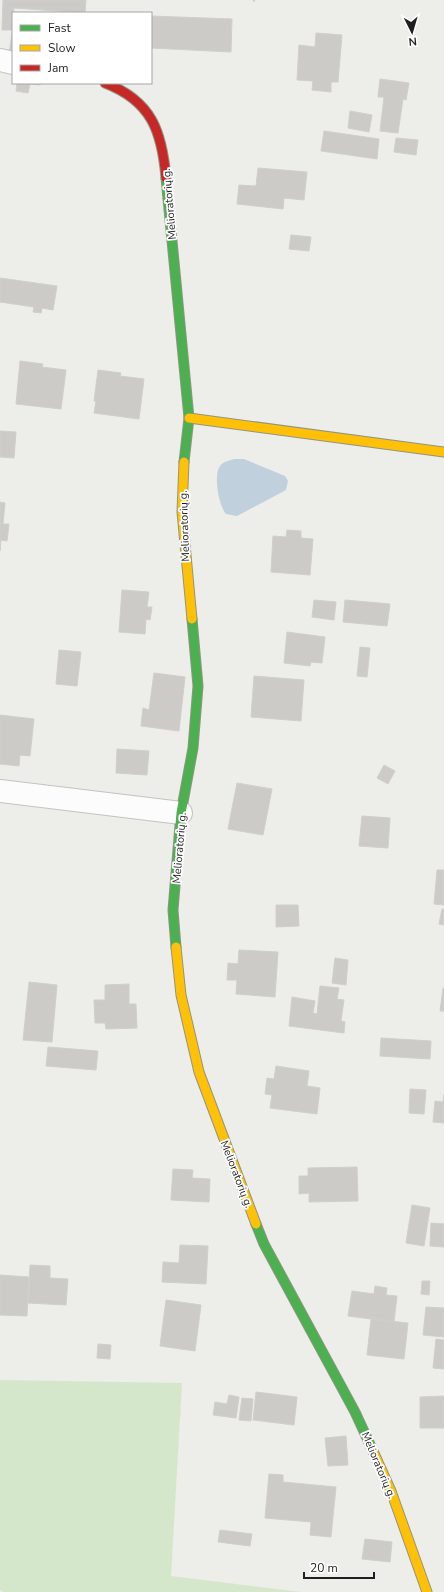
<svg xmlns="http://www.w3.org/2000/svg" width="444" height="1592" font-family="'Nunito Sans',sans-serif">
<rect width="100%" height="100%" fill="#edede9"/>
<path fill="#d4e7cb" d="M0,1380L182,1383L171,1576L301,1592H3L0,1590Z"/>
<path fill="#c0d0dc" d="M234,459H244L285,476L288,481L286,490L237,516L226,514C219,506 213,475 220,466C224,461 229,461 234,459Z"/>
<path fill="#cccbc8" stroke="#d0cfca" d="M3,0H86L85,13L14,8L12,30H2Z
M151,16L232,19L231,52L151,48Z
M13,28V53H9Z
M316,33L342,35L338,82H331V92L312,90L313,81L297,80L299,45L315,47Z
M380,79L409,83L406,100L403,99L398,133L380,131L384,97H378Z
M17,83H41L40,85L30,84L28,93L16,91Z
M350,111L372,115L369,132L348,128Z
M324,131L379,139L377,159L321,151Z
M396,138L418,140L416,155L394,152Z
M258,168L307,172L304,200L284,198L283,209L237,204L239,185L256,186Z
M291,235L311,237L309,251L289,249Z
M0,278L57,286L53,310L42,308L41,313L33,312L34,307L0,302Z
M20,361L43,364L42,367L66,370L61,409L16,404Z
M98,370L121,373L120,376L144,379L139,419L94,413L96,401H94Z
M0,431L16,432L14,458L0,457Z
M0,502L5,503L3,524H9L7,541L1,540L0,551Z
M287,530L301,531V538L313,539L310,575L271,572L273,536L286,537Z
M122,590L149,592L147,607H152L150,620L146,619L145,634L119,632Z
M314,600L336,602L334,620L312,617Z
M345,600L390,604L387,626L343,622Z
M287,632L325,637L322,663L311,662L310,666L284,663Z
M360,647L370,648L367,677L357,676Z
M59,650L81,652L77,686L56,684Z
M154,673L185,677L179,731L141,726L143,708L149,710Z
M254,676L304,680L301,721L251,717Z
M0,715L34,719L30,756L20,755L19,766L0,764Z
M117,749L149,751L147,775L116,773Z
M384,765L395,771L388,784L377,778Z
M237,783L272,789L263,835L228,829Z
M362,816L390,818L388,848L359,846Z
M437,870H444V905L434,904Z
M276,905H298L299,926L276,927Z
M442,909H444V925L439,924Z
M239,950L278,952L275,997L236,994L237,980H227L228,963L238,964Z
M335,958L348,960L346,985L332,983Z
M29,982L57,985L52,1042L23,1040Z
M129,984V1004H136L137,1028L106,1029L105,1023H95L94,1000H105V985Z
M320,986L339,988L337,999L344,1000L341,1021L345,1022L344,1033L289,1026L292,997L315,1001L313,1013L317,1014Z
M443,988H444V1011H440Z
M381,1038L431,1041L430,1059L380,1056Z
M48,1047L98,1051L96,1070L46,1066Z
M276,1066L309,1071L307,1086L320,1088L317,1114L270,1108L272,1095L265,1094L267,1078L274,1079Z
M410,1089L426,1090L424,1114L409,1113Z
M444,1094V1123L433,1122L435,1101L443,1102Z
M357,1167L358,1201L309,1202V1193L299,1194V1176H308V1168Z
M173,1169L193,1170L192,1178L210,1179L209,1202L171,1200Z
M412,1205L430,1208L424,1246L406,1243Z
M431,1223L444,1224V1247L430,1246Z
M180,1245L208,1246L206,1284L162,1282L163,1262L179,1263Z
M30,1265L50,1266V1278L68,1279L66,1305L28,1303Z
M0,1275L29,1277L27,1316L0,1315Z
M422,1281H430L429,1295L421,1294Z
M375,1286L387,1288L386,1295L397,1296L394,1322L348,1316L352,1291L374,1294Z
M166,1300L201,1305L195,1351L160,1346Z
M426,1307L444,1308V1337L423,1335Z
M371,1319L408,1323L404,1359L367,1355Z
M436,1339L444,1340V1369L433,1368Z
M98,1344L111,1345L110,1359L97,1358Z
M256,1392L297,1397L294,1425L253,1420Z
M229,1395L239,1397L236,1418L213,1415L215,1402L227,1404Z
M444,1396V1428H420V1397Z
M242,1398L253,1399L251,1421L239,1420Z
M346,1436L348,1465L328,1466L325,1438Z
M269,1474L283,1475V1482L336,1487L331,1537L310,1535L311,1522L265,1518Z
M220,1530L252,1534L250,1546L218,1542Z
M365,1539L392,1542L390,1562L362,1559Z"/>
<g fill="none" stroke-linecap="round" stroke-linejoin="round">
<defs>
<path id="street" d="M0,60L13,63
M0,791L181,813"/>
<path id="fast" d="M166,178L189,418L184,462
M176,947L173,910L181,813L193,748L198,686L192,619
M256,1224L264,1244L355,1412L373,1451"/>
<path id="slow" d="M189,418L444,452
M184,462L182,512L192,619
M176,947L181,995L199,1072L256,1224
M373,1451L391,1491L427,1592"/>
<path id="jam" d="M105,83C152,101 162,132 166,178"/>
</defs>
<use href="#street" stroke="#c3c3c1" stroke-width="24"/>
<use href="#fast" stroke="#909583" stroke-width="11"/>
<use href="#slow" stroke="#909583" stroke-width="11"/>
<use href="#jam" stroke="#909583" stroke-width="11"/>
<path stroke="#d5cdc8" stroke-width="2.5" stroke-dasharray="2 2" stroke-linecap="butt" d="M253,1L255,0"/>
<use href="#street" stroke="#fcfcfc" stroke-width="22"/>
<use href="#fast" stroke="#4caf50" stroke-width="9"/>
<use href="#slow" stroke="#ffc107" stroke-width="9"/>
<use href="#jam" stroke="#c62828" stroke-width="9"/>
</g>
<g text-anchor="middle" stroke-width="3.5" stroke-linejoin="round" paint-order="stroke">
<g font-size="11" fill="#1f1f1f" stroke="#fff">
<text transform="translate(169 204) rotate(-95)" y="4">Melioratorių g.</text>
<text transform="translate(184 526) rotate(-92)" y="4">Melioratorių g.</text>
<text transform="translate(179 848) rotate(-85)" y="4">Melioratorių g.</text>
<text transform="translate(237 1174) rotate(69)" y="4">Melioratorių g.</text>
<text transform="translate(379 1465) rotate(67)" y="4">Melioratorių g.</text>
</g>
</g>
<rect x="12" y="12" width="140" height="72" fill="#ffffff" stroke="#a5a5a5"/>
<rect x="20" y="25" width="20" height="6" fill="#4caf50" stroke="#a5a5a5"/>
<text x="48" y="32" font-size="12" fill="#1f1f1f">Fast</text>
<rect x="20" y="45" width="20" height="6" fill="#ffc107" stroke="#a5a5a5"/>
<text x="48" y="52" font-size="12" fill="#1f1f1f">Slow</text>
<rect x="20" y="65" width="20" height="6" fill="#c62828" stroke="#a5a5a5"/>
<text x="48" y="72" font-size="12" fill="#1f1f1f">Jam</text>
<g transform="translate(412 32) rotate(175)" stroke="#ffffff" stroke-width="3" paint-order="stroke">
<path d="M0-3L7 15L0 10L-7 15Z" fill="#1f1f1f"/>
<text y="-6" font-size="11" font-weight="bold" text-anchor="middle" fill="#1f1f1f">N</text>
</g>
<path d="M304 1572v6h70v-6" fill="none" stroke="#1f1f1f" stroke-width="2"/>
<text x="310" y="1572" font-size="12" fill="#1f1f1f" stroke="#ffffff" stroke-width="3" paint-order="stroke">20 m</text>
</svg>
